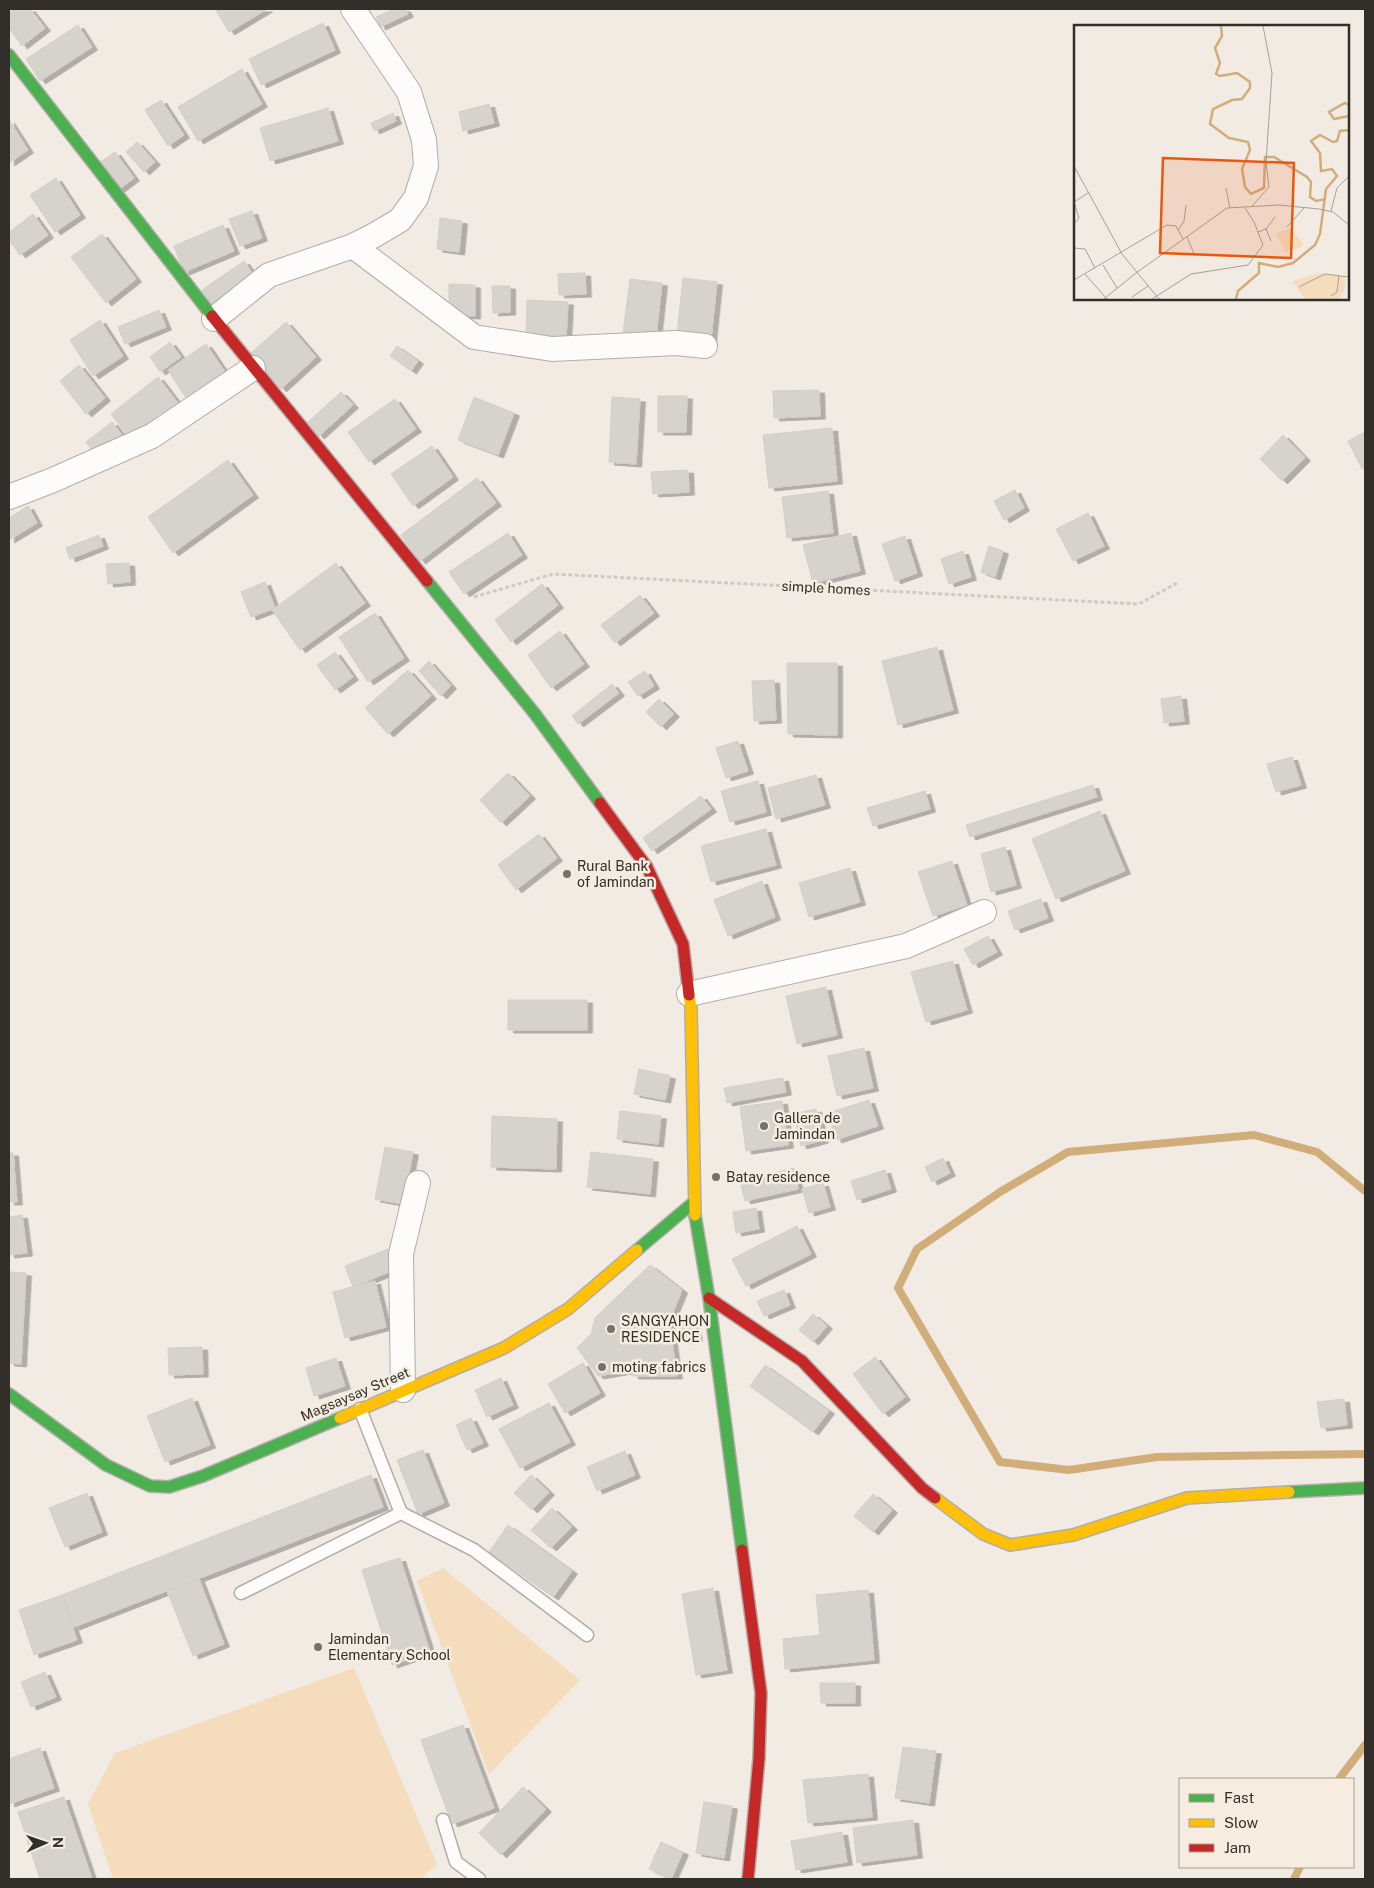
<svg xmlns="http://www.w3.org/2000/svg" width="1374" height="1888" font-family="'Public Sans',sans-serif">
<defs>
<filter id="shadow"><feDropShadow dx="5.5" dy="3" stdDeviation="0" flood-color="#0004"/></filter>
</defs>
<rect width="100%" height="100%" fill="#f1ebe4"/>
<path fill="#f4dcbd" d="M443,1568L580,1680L489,1774L417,1581Z
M354,1668L437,1864L421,1879H113L88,1804L115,1753Z"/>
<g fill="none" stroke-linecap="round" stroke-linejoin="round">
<path stroke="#d1ad7a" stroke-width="8" d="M1365,1191L1317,1152L1254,1135L1068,1152L1000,1192L917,1249L898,1288L1000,1462L1069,1470L1157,1457L1365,1454
M1339,1779L1365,1745
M1294,1879L1300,1867"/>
</g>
<path fill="#d6d2cc" stroke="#d3cec9" filter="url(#shadow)" d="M14,9H30L45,28L22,46L9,28V13Z
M215,9H267L229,32Z
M394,9H405L408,14L380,27L376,17Z
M323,23L335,50L261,85L249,59Z
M78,25L92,47L40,81L26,59Z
M242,69L262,104L198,141L178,107Z
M161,100L184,135L168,146L145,110Z
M489,104L494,123L463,131L459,112Z
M328,108L338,141L270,161L260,128Z
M393,113L396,121L374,131L371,123Z
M9,120L28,150L9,163Z
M137,142L155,162L144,172L126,152Z
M115,152L134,178L118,190L98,164Z
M56,178L80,215L55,232L30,195Z
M252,211L262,238L240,246L229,219Z
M33,214L48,235L20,255L9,240V232Z
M440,218L462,221L459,252L437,249Z
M223,225L234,251L184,272L174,246Z
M102,234L136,279L106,303L71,257Z
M244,261L257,280L215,309L202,290Z
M585,273L586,294L559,295L558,274Z
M683,278L717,282L711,339L677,335Z
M630,279L662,283L656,337L623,333Z
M449,284L475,285V316L449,315Z
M492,286H510V312L493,313Z
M527,300L568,302L566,340L526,338Z
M159,310L166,327L125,344L118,327Z
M100,320L123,356L93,376L70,340Z
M286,322L316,357L281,389L250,354Z
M170,342L181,357L160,372L150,357Z
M206,344L231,381L192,407L168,370Z
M397,346L418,361L411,371L390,356Z
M79,365L105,398L86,414L60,381Z
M158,377L181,407L133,443L111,414Z
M819,390L820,416L774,418L773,391Z
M341,392L353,405L319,436L307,423Z
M658,396H687L686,432H658Z
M474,397L514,413L498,455L458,440Z
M612,397L640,399L636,464L609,462Z
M395,399L416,429L369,462L348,432Z
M112,422L124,438L98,458L86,442Z
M832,428L837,481L769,488L763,435Z
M1365,432V467L1362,469L1348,441Z
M1283,435L1305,458L1282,481L1260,459Z
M432,446L453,477L413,506L391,474Z
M228,460L253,495L173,553L148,517Z
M688,470L689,492L653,494L651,472Z
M477,478L496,503L420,561L401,535Z
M1015,490L1024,508L1004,520L994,501Z
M828,491L833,533L787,538L782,497Z
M28,506L37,523L9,540V518Z
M1088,513L1104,546L1073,561L1056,529Z
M508,533L522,555L464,594L449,572Z
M851,533L860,571L813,583L803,545Z
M99,535L103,546L70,559L66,548Z
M905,536L917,573L895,581L882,544Z
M989,546L1003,551L995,577L981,572Z
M963,551L971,577L949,584L941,559Z
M129,563L130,582L108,584L106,564Z
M336,563L365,603L300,650L272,610Z
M265,582L275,608L251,617L241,592Z
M542,584L558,605L511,642L495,620Z
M640,595L654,613L615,643L601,625Z
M375,613L404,658L368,682L339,637Z
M560,631L584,664L551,688L528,655Z
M937,647L953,710L898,725L882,661Z
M335,652L353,677L335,690L317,665Z
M429,661L451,686L441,696L419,671Z
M787,663H837V735L788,734Z
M408,670L431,696L388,734L365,708Z
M645,671L654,686L638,696L628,682Z
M774,680L776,720L754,721L752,681Z
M612,684L619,693L578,724L572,716Z
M1181,696L1184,721L1164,723L1161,699Z
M659,699L674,714L661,727L646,712Z
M738,741L748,771L726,778L716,748Z
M1292,757L1301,785L1276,792L1267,764Z
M508,773L530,796L501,823L480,800Z
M816,775L825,805L776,819L768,788Z
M758,781L766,812L730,822L721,791Z
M1093,785L1097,797L970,837L966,825Z
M925,791L930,809L873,826L867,808Z
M701,796L711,809L652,851L643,838Z
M1100,811L1125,871L1056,899L1032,839Z
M766,829L776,865L711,882L701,846Z
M539,834L557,858L516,890L498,865Z
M1005,847L1016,885L991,892L981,854Z
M952,861L967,905L933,916L918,872Z
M850,868L860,902L809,917L799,883Z
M762,881L775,917L728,936L714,900Z
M1041,899L1048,918L1015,930L1008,911Z
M988,936L997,952L973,965L964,949Z
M953,961L967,1010L926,1022L911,972Z
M826,987L837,1035L797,1044L786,996Z
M508,1000H587V1030H508Z
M864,1048L873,1088L837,1096L828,1056Z
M639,1069L670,1076L665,1100L634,1094Z
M783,1078L786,1092L727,1103L724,1088Z
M869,1100L878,1126L836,1140L828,1113Z
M782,1101L788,1145L746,1151L740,1107Z
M816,1109L823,1140L801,1146L794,1114Z
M620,1111L661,1116L658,1144L617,1139Z
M492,1116L557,1119L556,1169L491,1167Z
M385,1147L413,1152L403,1204L375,1199Z
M591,1152L653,1159L650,1194L587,1187Z
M9,1153H13L17,1202H9Z
M943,1158L950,1173L932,1182L925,1167Z
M794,1168L798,1189L745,1201L740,1181Z
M885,1170L891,1189L857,1200L851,1181Z
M823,1183L830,1207L809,1213L802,1189Z
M756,1208L759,1229L736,1233L733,1212Z
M22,1215L27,1253L9,1255V1217Z
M797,1226L811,1254L746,1286L732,1259Z
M388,1249L396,1269L353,1287L345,1266Z
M650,1265L682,1290L669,1322L677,1376H633L632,1370L598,1376L577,1348L591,1334L595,1318Z
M9,1272L26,1273L21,1364L9,1363Z
M375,1281L386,1327L345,1338L333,1292Z
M784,1290L790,1305L764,1316L757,1301Z
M813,1314L827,1326L813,1342L799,1330Z
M693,1321L697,1338L684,1341L680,1325Z
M202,1347L203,1374L169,1375L168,1348Z
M875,1357L905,1397L883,1414L853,1374Z
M336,1358L345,1386L314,1396L306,1368Z
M583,1363L600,1393L565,1413L548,1384Z
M765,1365L829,1411L813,1432L750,1386Z
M501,1378L513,1405L487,1417L475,1390Z
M192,1398L210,1445L165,1462L147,1416Z
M1344,1399L1347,1425L1321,1428L1317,1402Z
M549,1403L570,1442L520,1468L499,1429Z
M471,1418L483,1443L467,1450L456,1425Z
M423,1450L444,1503L418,1514L397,1460Z
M625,1451L635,1475L597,1491L587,1467Z
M371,1475L383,1507L74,1627L62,1595Z
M531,1475L549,1492L532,1510L514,1493Z
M87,1493L102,1532L65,1547L49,1508Z
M873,1494L892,1510L873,1532L854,1516Z
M552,1508L572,1527L551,1548L531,1530Z
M508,1525L572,1571L553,1597L489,1552Z
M400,1558L430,1652L392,1665L362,1570Z
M199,1579L224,1644L193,1656L167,1591Z
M713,1588L727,1670L696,1675L682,1594Z
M868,1590L874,1660L785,1669L783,1639L820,1635L816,1595Z
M62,1595L77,1640L34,1655L19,1610Z
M45,1672L56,1697L31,1707L21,1682Z
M820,1683H855V1703H821Z
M463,1725L494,1808L452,1824L421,1740Z
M903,1747L936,1751L929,1803L895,1798Z
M40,1748L54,1788L9,1804V1759Z
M868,1774L872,1817L808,1823L803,1780Z
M523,1787L546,1809L501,1855L479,1833Z
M64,1797L92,1879H40L18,1812Z
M704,1802L732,1806L724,1858L696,1853Z
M913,1820L917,1855L857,1863L853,1828Z
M842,1832L847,1862L796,1870L791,1841Z
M661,1842L683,1852L671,1879L649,1869Z"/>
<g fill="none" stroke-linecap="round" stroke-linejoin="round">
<defs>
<path id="lane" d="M401,1513L474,1550L587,1635
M241,1593L401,1513L360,1409
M443,1820L456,1862L479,1879"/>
<path id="street" d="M353,246L474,337L552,349L676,343L705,346
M214,319L269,275L353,246L373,236L400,220L416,198L426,166L424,140L409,92L353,9
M9,497L53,480L152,436L253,368
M689,994L906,946L984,912
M403,1390L401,1254L418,1183"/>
<path id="fast" d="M9,55L212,316
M427,581L535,714L600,803
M695,1215L709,1298L742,1550
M637,1250L694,1202
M9,1394L106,1465L150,1486L169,1487L203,1476L340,1418
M1289,1492L1365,1488"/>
<path id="slow" d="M689,995L691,1008L695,1215
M340,1418L504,1348L568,1309L637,1250
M935,1498L983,1534L1010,1545L1073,1535L1187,1498L1289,1492"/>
<path id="jam" d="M212,316L427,581
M600,803L647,867L683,944L689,995
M709,1298L802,1361L922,1488L935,1498
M742,1550L761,1693L759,1758L748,1879"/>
</defs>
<use href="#lane" stroke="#b2ada8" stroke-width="15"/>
<use href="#street" stroke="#b2ada8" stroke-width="26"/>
<use href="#fast" stroke="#b2ada8" stroke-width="14"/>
<use href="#slow" stroke="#b2ada8" stroke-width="14"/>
<use href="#jam" stroke="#b2ada8" stroke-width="14"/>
<path stroke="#cdcbc8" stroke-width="3" stroke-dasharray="4 2.5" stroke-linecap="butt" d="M474,597L553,574L1139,604L1177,583"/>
<use href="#lane" stroke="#fdfcfb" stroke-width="12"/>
<use href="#street" stroke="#fdfcfb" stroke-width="24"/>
<use href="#fast" stroke="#4caf50" stroke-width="11"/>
<use href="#slow" stroke="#ffc107" stroke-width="11"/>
<use href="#jam" stroke="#c62828" stroke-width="11"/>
</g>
<g fill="#75716b" stroke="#f6ecdf" stroke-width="2">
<circle cx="567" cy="874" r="5"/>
<circle cx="764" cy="1126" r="5"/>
<circle cx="716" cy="1177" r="5"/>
<circle cx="611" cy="1329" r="5"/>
<circle cx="602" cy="1367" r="5"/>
<circle cx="318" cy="1647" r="5"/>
</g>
<g text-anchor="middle" stroke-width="5" stroke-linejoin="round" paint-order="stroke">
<g font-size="14" fill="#322f2a" stroke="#f6ecdf">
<text transform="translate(826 588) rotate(3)" y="5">simple homes</text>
<text transform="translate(355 1394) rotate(-23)" y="5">Magsaysay Street</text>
</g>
<g font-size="14" fill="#322f2a" stroke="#f6ecdf" text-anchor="start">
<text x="577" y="871">Rural Bank<tspan x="577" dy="16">of Jamindan</tspan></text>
<text x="774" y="1123">Gallera de<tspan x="774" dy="16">Jamindan</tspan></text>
<text x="726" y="1182">Batay residence</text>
<text x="621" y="1326">SANGYAHON<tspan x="621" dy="16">RESIDENCE</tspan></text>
<text x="612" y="1372">moting fabrics</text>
<text x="328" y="1644">Jamindan<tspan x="328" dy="16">Elementary School</tspan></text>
</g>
</g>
<g transform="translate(1074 25)">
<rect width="275" height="275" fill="#f1ebe4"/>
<path d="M216,203L229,218L228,222L211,227L202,208ZM247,248L271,252V264L265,274H231L218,256Z" fill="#f4dcbd"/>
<path fill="none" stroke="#d1ad7a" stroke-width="2.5" d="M147,1L148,11L141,23L146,38L142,49L146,51L163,48L176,57V63L168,74L158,75L139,84L136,99L155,113L174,117L176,125L168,144L171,162L177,169L190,163L191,132H200L233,152L237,157L236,172L242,176L252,174M275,80L271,78L255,87L260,94L275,91M252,164L263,151L258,144L247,146L246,128L237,116L246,110L259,117L263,116L266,106L275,105M162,274L164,266L185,248V238L204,242L219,238L241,220L246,209L252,164"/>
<path fill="none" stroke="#a5a09a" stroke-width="1" d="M0,141L48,229L85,274M152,163L156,183M178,181L195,162L192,137L198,48L189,1M257,186L263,163L275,151M0,199L5,193L0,177L14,168M213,202L230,183M192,204L201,192M104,205L110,196L112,180M184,207L192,204L197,216M113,212L121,231M0,223L11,224L21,243M29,240L43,263M62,248L153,183L205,180L245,184L259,187L275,200M11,249L33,274M0,255L93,200L102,201L109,214M225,262L251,249L275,252M257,271L263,267L265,250M58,272L74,261M30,274L62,248M78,274L117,249L174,240L189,220L180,197L171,183"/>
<path fill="#e8590c" fill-opacity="0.15" stroke="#e8590c" stroke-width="2.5" d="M89,133L220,138L217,233L86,228Z"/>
<rect width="275" height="275" fill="none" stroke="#322f2a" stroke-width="2.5"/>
</g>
<rect width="1374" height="1888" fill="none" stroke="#322f2a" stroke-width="20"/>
<rect x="1179" y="1778" width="175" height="90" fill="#f6ecdf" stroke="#a8a097"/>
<rect x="1189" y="1794" width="25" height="8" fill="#4caf50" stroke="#a8a097"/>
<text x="1224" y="1803" font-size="15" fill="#322f2a">Fast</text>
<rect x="1189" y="1819" width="25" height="8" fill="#ffc107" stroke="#a8a097"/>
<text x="1224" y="1828" font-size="15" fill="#322f2a">Slow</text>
<rect x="1189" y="1844" width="25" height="8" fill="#c62828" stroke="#a8a097"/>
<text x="1224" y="1853" font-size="15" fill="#322f2a">Jam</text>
<g transform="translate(45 1843) rotate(88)" stroke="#f6ecdf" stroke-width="4" paint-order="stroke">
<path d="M0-4L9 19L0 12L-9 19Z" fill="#322f2a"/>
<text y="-8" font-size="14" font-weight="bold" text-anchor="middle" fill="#322f2a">N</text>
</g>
</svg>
